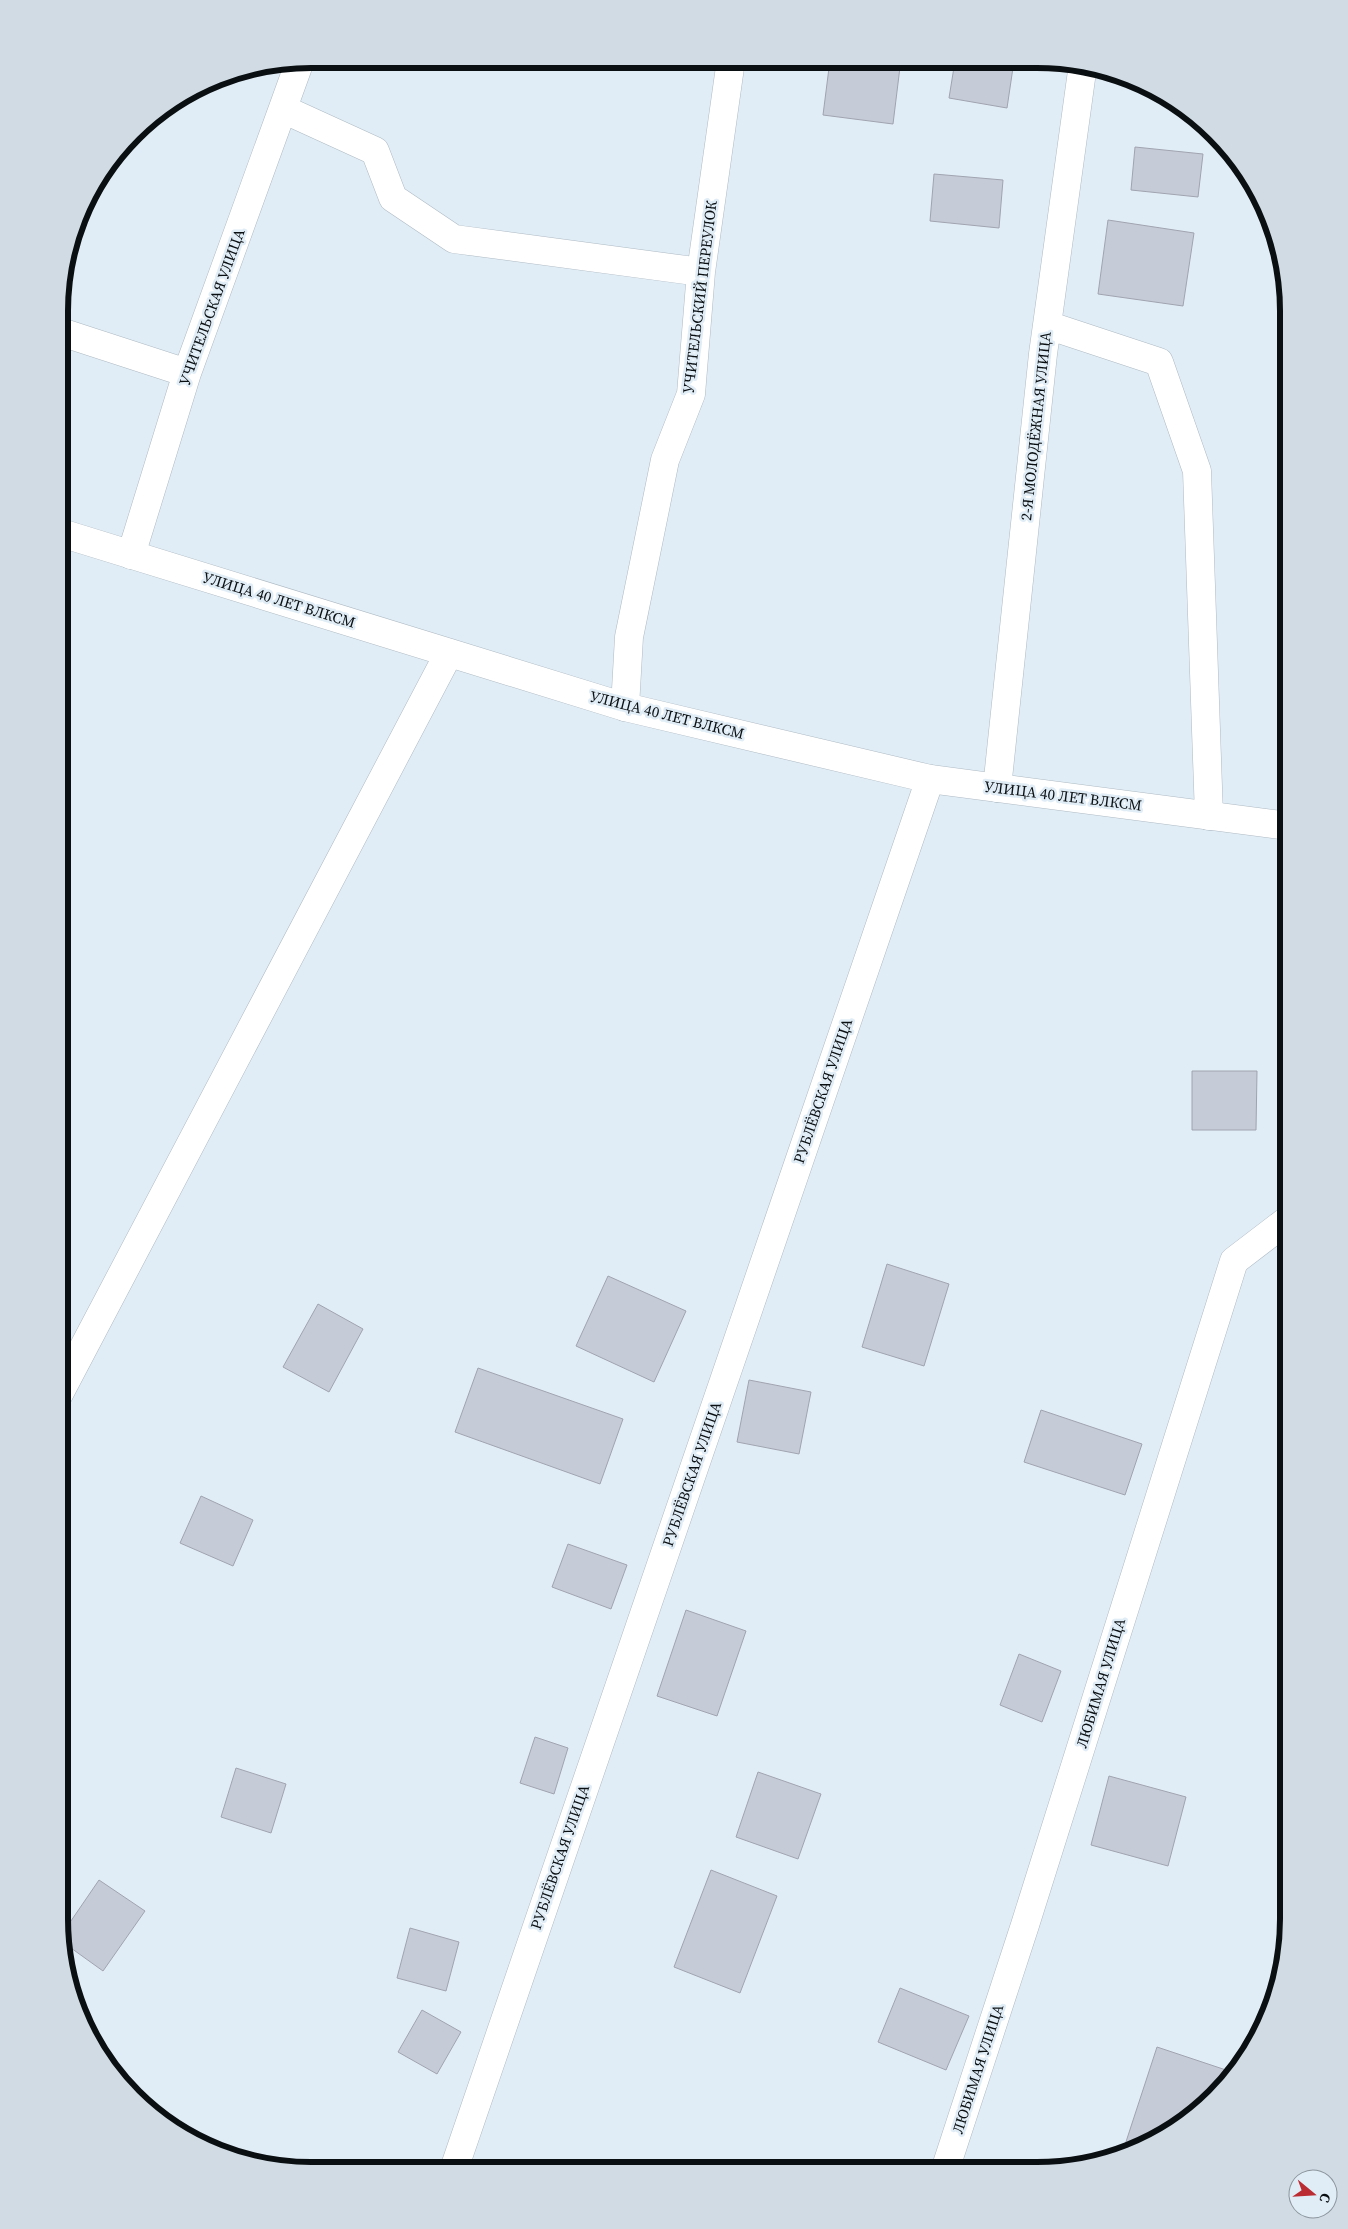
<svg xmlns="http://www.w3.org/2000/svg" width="1348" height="2229" font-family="'Source Serif 4',serif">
<rect width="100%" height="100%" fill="#e1edf6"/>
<path fill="#c6cbd8" stroke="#a0a4b0" d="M830,60L900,67L893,124L823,115Z
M955,61H1014L1007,108L949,98Z
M1135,147L1203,154L1198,197L1131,190Z
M934,174L1003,180L999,228L930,221Z
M1108,220L1194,233L1183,306L1098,294Z
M1192,1071H1257L1256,1130H1192Z
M887,1264L949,1284L924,1366L862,1347Z
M608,1276L686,1311L654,1382L576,1346Z
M318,1304L363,1329L329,1392L283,1367Z
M478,1368L623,1419L600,1484L455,1432Z
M749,1380L811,1392L799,1454L737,1442Z
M1041,1410L1142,1444L1125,1495L1024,1462Z
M201,1496L253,1520L233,1566L180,1543Z
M568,1544L627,1565L611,1609L552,1587Z
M686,1610L746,1631L717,1716L657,1696Z
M1019,1654L1061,1671L1042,1722L1000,1705Z
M535,1737L568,1748L554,1794L520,1783Z
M236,1768L286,1784L271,1833L221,1817Z
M758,1772L821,1794L798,1859L736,1837Z
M1109,1776L1186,1797L1168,1866L1091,1845Z
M711,1870L777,1896L740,1993L674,1967Z
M99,1880L145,1911L103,1971L64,1943L62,1934Z
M410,1928L459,1942L446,1991L397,1978Z
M900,1988L969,2016L946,2070L878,2042Z
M422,2010L461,2032L437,2074L398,2052Z
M1157,2047L1226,2070L1219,2090L1191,2118L1134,2151L1122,2154Z"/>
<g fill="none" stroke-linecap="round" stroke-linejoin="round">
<defs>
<path id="minor" d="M283,109L375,151L393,198L454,239L701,272
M1047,325L1159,362L1197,471L1209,816
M61,332L187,373
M131,555L187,373L300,61
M625,707L629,637L665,460L691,394L701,272L731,60
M997,788L1043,354L1083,64
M59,1394L449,653
M454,2169L930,779
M945,2170L1025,1925L1234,1261L1289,1219"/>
<path id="tertiary" d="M61,533L625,707L930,779L1289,826"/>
</defs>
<use href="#minor" stroke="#aebac3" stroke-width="29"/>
<use href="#tertiary" stroke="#aebac3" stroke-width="29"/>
<use href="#minor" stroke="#fff" stroke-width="28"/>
<use href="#tertiary" stroke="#fff" stroke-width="28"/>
</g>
<g text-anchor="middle" stroke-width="5" stroke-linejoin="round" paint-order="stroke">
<g font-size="15" fill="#0a0f12" stroke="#e1edf6">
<text transform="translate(700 297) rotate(-83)" y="5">УЧИТЕЛЬСКИЙ ПЕРЕУЛОК</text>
<text transform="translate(212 307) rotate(-70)" y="5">УЧИТЕЛЬСКАЯ УЛИЦА</text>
<text transform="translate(1036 426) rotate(-84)" y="5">2-Я МОЛОДЁЖНАЯ УЛИЦА</text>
<text transform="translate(279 600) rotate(17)" y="5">УЛИЦА 40 ЛЕТ ВЛКСМ</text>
<text transform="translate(667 715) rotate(14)" y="5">УЛИЦА 40 ЛЕТ ВЛКСМ</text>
<text transform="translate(1063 796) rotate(7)" y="5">УЛИЦА 40 ЛЕТ ВЛКСМ</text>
<text transform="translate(823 1091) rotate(-71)" y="5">РУБЛЁВСКАЯ УЛИЦА</text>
<text transform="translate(692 1474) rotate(-71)" y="5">РУБЛЁВСКАЯ УЛИЦА</text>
<text transform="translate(1101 1683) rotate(-73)" y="5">ЛЮБИМАЯ УЛИЦА</text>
<text transform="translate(560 1857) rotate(-71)" y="5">РУБЛЁВСКАЯ УЛИЦА</text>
<text transform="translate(978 2069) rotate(-72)" y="5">ЛЮБИМАЯ УЛИЦА</text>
</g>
</g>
<path d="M0 0H1348V2229H0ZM311 68H1037A243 243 0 0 1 1280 311V1919A243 243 0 0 1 1037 2162H311A243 243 0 0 1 68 1919V311A243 243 0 0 1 311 68Z" fill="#d0dbe4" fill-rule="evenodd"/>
<path fill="none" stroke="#0a0f12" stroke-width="6" d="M311 68H1037A243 243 0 0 1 1280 311V1919A243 243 0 0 1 1037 2162H311A243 243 0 0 1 68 1919V311A243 243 0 0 1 311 68Z"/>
<g transform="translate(1313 2194) rotate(108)"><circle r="24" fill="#e1edf6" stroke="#8b949b"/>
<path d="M0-4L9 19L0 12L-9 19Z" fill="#bb2b32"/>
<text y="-8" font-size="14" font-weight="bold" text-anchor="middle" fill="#0a0f12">С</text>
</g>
</svg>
